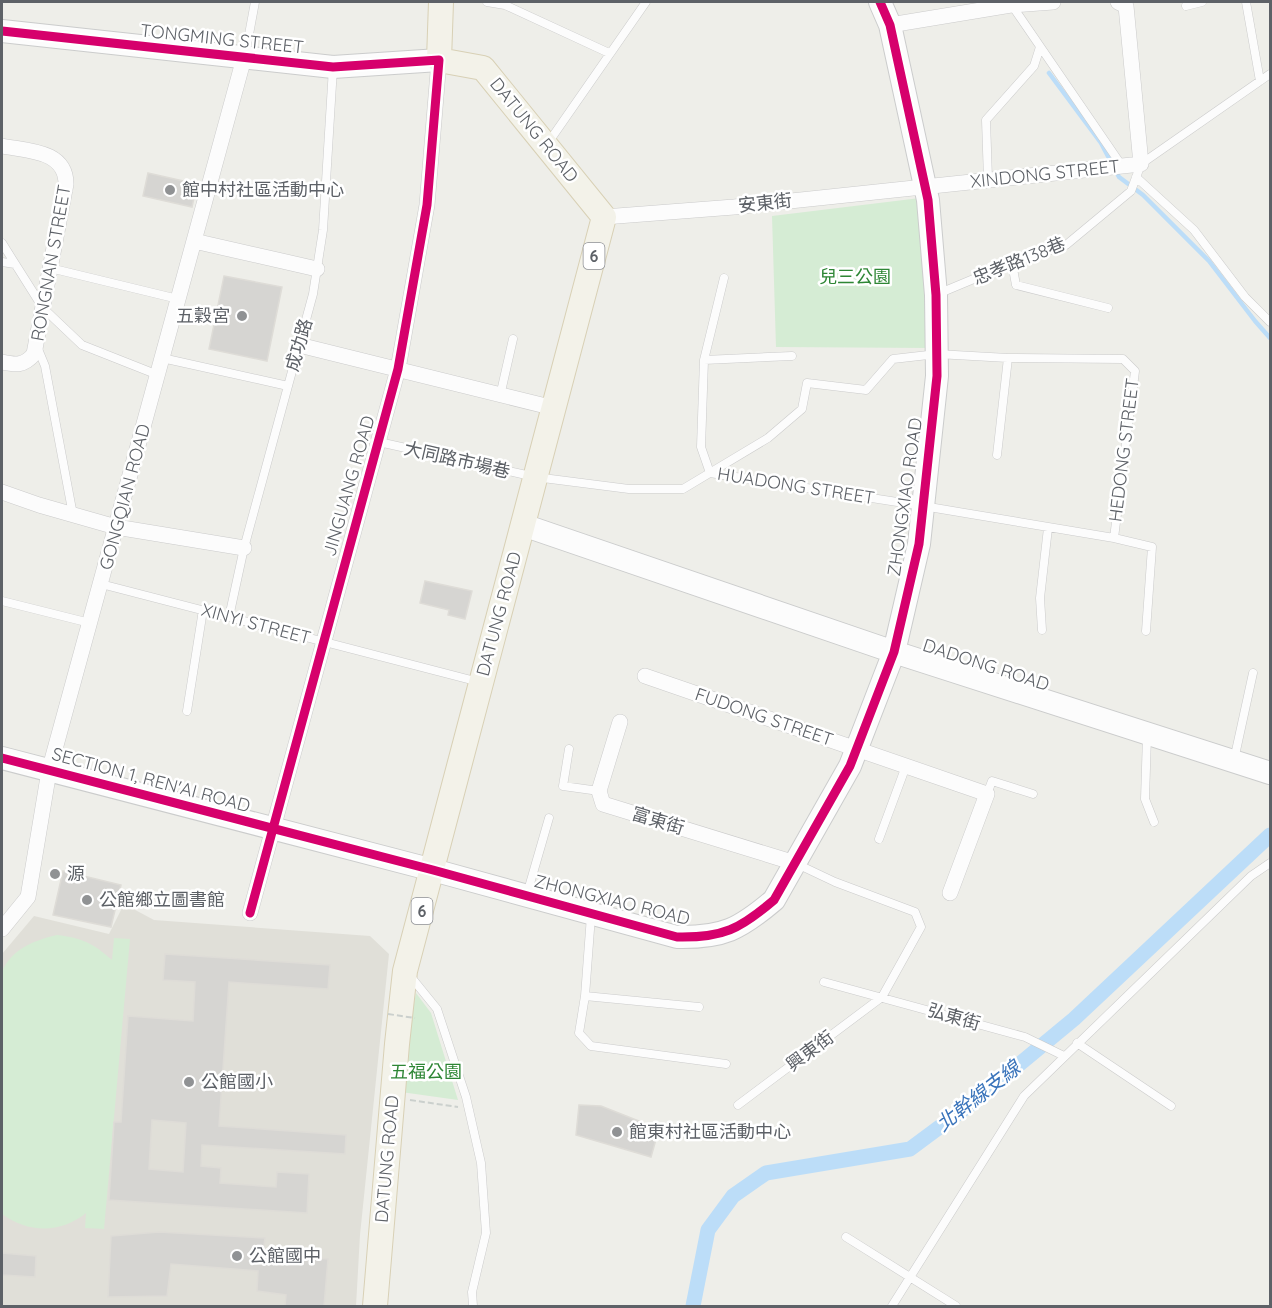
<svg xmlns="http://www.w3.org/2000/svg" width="1272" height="1308" font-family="Quicksand,'Noto Sans TC',sans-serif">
<rect width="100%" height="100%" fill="#eeeee9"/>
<path fill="#e0dfd8" d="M124,904L154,920L370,936L389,954L360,1235L356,1306H2V954L34,916L109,934Z"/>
<path fill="#d5ecd4" d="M920,198L930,348L776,347L772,216Z
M57,935C82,938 93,943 112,960L114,938L130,939L104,1229L85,1228L86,1213C60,1234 28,1233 2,1214V972C11,949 35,940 57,935Z
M416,993L431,1013L458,1100L401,1092L404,1058Z"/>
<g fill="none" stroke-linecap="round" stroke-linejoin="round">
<path stroke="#bcddf8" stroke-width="4.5" d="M1049,73L1101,143L1119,177L1143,195L1209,261L1255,321L1270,338"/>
<path stroke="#bcddf8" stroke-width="15" d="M693,1306L708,1230L733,1196L766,1173L910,1149L976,1100L1074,1019L1270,835"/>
</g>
<path fill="#d6d5d2" stroke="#dedcd7" stroke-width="1.5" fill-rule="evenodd" d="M148,173L197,184L192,207L143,196Z
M224,276L282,287L267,361L209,349Z
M425,581L472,591L465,619L448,615L449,610L420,603Z
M63,871L121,885L111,927L53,915Z
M165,954L330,965L328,989L229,982L219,1126L346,1135L345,1154L202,1145L201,1166L221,1168L220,1183L276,1187L277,1172L309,1174L307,1213L109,1200L114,1122H121L128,1016L193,1021L195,982L163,980ZM152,1120L186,1123L183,1172L149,1169Z
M579,1105L601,1106L659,1129L651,1157L576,1135Z
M159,1232L265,1238L263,1253L328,1259L324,1306H285L286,1295L257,1291L258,1271L171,1264L167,1296L108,1297L111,1236Z
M2,1253L36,1256L35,1277L2,1275Z"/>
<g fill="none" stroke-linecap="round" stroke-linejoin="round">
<defs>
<path id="lane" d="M487,2L505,5L609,53
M1246,2L1260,81
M1011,4L1122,166
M1186,6L1202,2
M245,56L255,2
M548,143L646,2
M1136,177L1194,230L1245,297L1270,322
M988,179L986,120L1034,66L1040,47
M2,243L43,308L82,345L158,375
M2,262L15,264
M1012,263L1016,285L1108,308
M50,268L178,299
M940,293L1012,263L1066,245L1131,191L1141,164L1270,74
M38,349L45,366L73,515
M162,358L288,386
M704,360L792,356
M500,396L513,339
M379,442L535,477L629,489H683L768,438L802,409L807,383L866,390L893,359L937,354L1008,358L1123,359L1135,371L1114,538L923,506L710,473L701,447L704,360L724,278
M997,455L1008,358
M1114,538L1152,547L1146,631
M101,584L479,682
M2,601L90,623
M229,617L244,548L313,294L323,230L333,68
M1042,630L1040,598L1048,528
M187,711L203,610
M1147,736L1145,799L1154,822
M569,749L563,786L599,791
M1234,760L1253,673
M987,794L992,781L1033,794
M879,839L906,766
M527,894L549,818
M591,916L585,996L579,1033L591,1046L726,1064
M411,977L437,1009L466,1097L481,1163L486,1233L472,1292L473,1306
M824,982L1025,1037L1064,1056
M585,996L699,1007
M1077,1043L1171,1106
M738,1105L882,997L921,927L915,912L835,882L797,864
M846,1237L956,1306
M892,1306L1024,1096L1251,876L1270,863"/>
<path id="street" d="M890,25L1011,5L1053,2
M2,146C27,151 66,150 66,184L34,354C24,366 16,365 2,362
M604,217L734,207L1141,164L1126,6L1118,2
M194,241L317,269
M299,345L554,408
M2,492L39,505L116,527L244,548
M645,676L987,794L950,893
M620,722L599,791L603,804L795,863
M250,913L398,369L427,205L439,60
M2,929L28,897L49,771L244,58"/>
<path id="secondary" d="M2,31L333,67L439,60
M523,525L894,652L1270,773
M2,758L433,870L677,937C723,938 740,929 774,900L850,766L894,652L919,544L937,376L936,295L928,200L890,25L880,2"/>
<path id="primary" d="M375,1306L397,1044L405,971L604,217L483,68L439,60L441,2"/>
</defs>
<use href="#lane" stroke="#cbcbcb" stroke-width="9"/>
<use href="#street" stroke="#cbcbcb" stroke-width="16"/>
<use href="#secondary" stroke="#cbcccc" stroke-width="24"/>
<use href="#primary" stroke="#d8d0b5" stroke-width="26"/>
<path stroke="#cbd0cd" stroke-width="2" stroke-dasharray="6 3" stroke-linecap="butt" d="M410,1100L458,1107"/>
<use href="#lane" stroke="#fcfcfc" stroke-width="8"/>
<use href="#street" stroke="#fcfcfc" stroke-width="15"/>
<use href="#secondary" stroke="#fcfcfc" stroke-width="22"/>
<use href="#primary" stroke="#f3f2e9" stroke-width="24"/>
<path stroke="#cbd0cd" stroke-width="2" stroke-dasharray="6 3" stroke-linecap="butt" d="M388,1014L415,1018"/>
<defs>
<path id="cycleway" d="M2,31L333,67L439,60L427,205L398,369L250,913
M2,758L433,870L677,937C723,938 740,929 774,900L850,766L894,652L919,544L937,376L936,295L928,200L890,25L880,2"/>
</defs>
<use href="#cycleway" stroke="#fff" stroke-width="13"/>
<use href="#cycleway" stroke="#d6006c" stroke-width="9"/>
</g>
<g fill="#909294" stroke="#fff" stroke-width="2">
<circle cx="170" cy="190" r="6"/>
<circle cx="242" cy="316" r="6"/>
<circle cx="55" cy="874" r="6"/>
<circle cx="87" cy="900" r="6"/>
<circle cx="189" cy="1082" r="6"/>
<circle cx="617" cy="1132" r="6"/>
<circle cx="237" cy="1256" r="6"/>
</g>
<g text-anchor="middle" stroke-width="5" stroke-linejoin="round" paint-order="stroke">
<g fill="#fff" stroke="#8e9095" stroke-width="1.5">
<rect x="583.5" y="243" width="21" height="26" rx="4.5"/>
<rect x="411.5" y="898" width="21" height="26" rx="4.5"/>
</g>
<g font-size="16" font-weight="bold" fill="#5d6167">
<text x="594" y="262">6</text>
<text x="422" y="917">6</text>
</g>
<g font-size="18" fill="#5d6167" stroke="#fff">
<text transform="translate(222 39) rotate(6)" y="6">TONGMING STREET</text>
<text transform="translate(534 130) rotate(51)" y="6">DATUNG ROAD</text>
<text transform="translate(1045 174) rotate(-6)" y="6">XINDONG STREET</text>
<text transform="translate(765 203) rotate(-6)" y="6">安東街</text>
<text transform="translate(1019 261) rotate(-22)" y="6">忠孝路138巷</text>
<text transform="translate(51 263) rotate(-80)" y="6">RONGNAN STREET</text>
<text transform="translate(299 345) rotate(-74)" y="6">成功路</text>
<text transform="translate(1124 450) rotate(-83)" y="6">HEDONG STREET</text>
<text transform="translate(457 460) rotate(13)" y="6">大同路市場巷</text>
<text transform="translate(349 486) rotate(-74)" y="6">JINGUANG ROAD</text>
<text transform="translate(796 486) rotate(9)" y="6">HUADONG STREET</text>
<text transform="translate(125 497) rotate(-75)" y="6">GONGQIAN ROAD</text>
<text transform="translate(905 497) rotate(-82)" y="6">ZHONGXIAO ROAD</text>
<text transform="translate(499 614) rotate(-75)" y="6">DATUNG ROAD</text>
<text transform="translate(256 624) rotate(15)" y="6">XINYI STREET</text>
<text transform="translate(986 665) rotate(18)" y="6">DADONG ROAD</text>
<text transform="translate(764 717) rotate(19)" y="6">FUDONG STREET</text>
<text transform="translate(151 780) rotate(15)" y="6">SECTION 1, REN'AI ROAD</text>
<text transform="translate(658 821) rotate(17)" y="6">富東街</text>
<text transform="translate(612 900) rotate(14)" y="6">ZHONGXIAO ROAD</text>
<text transform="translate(954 1017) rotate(16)" y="6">弘東街</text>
<text transform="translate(810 1051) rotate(-37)" y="6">興東街</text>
<text transform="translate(387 1159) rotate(-85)" y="6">DATUNG ROAD</text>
</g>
<g font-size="18" fill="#5d6167" stroke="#fff" text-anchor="start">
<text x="182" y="196">館中村社區活動中心</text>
<text x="230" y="322" text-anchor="end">五穀宮</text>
<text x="67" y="880">源</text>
<text x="99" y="906">公館鄉立圖書館</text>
<text x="201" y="1088">公館國小</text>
<text x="629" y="1138">館東村社區活動中心</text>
<text x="249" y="1262">公館國中</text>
</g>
<g font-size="18" fill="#2e8635" stroke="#fff">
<text x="855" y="283">兒三公園</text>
<text x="426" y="1078">五福公園</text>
</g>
<g font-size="20" font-style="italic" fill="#3a74bb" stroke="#fff">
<text transform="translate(978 1096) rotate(-38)" y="7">北幹線支線</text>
</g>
</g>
<rect width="1272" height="1308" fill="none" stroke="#5d6167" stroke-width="6"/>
</svg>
